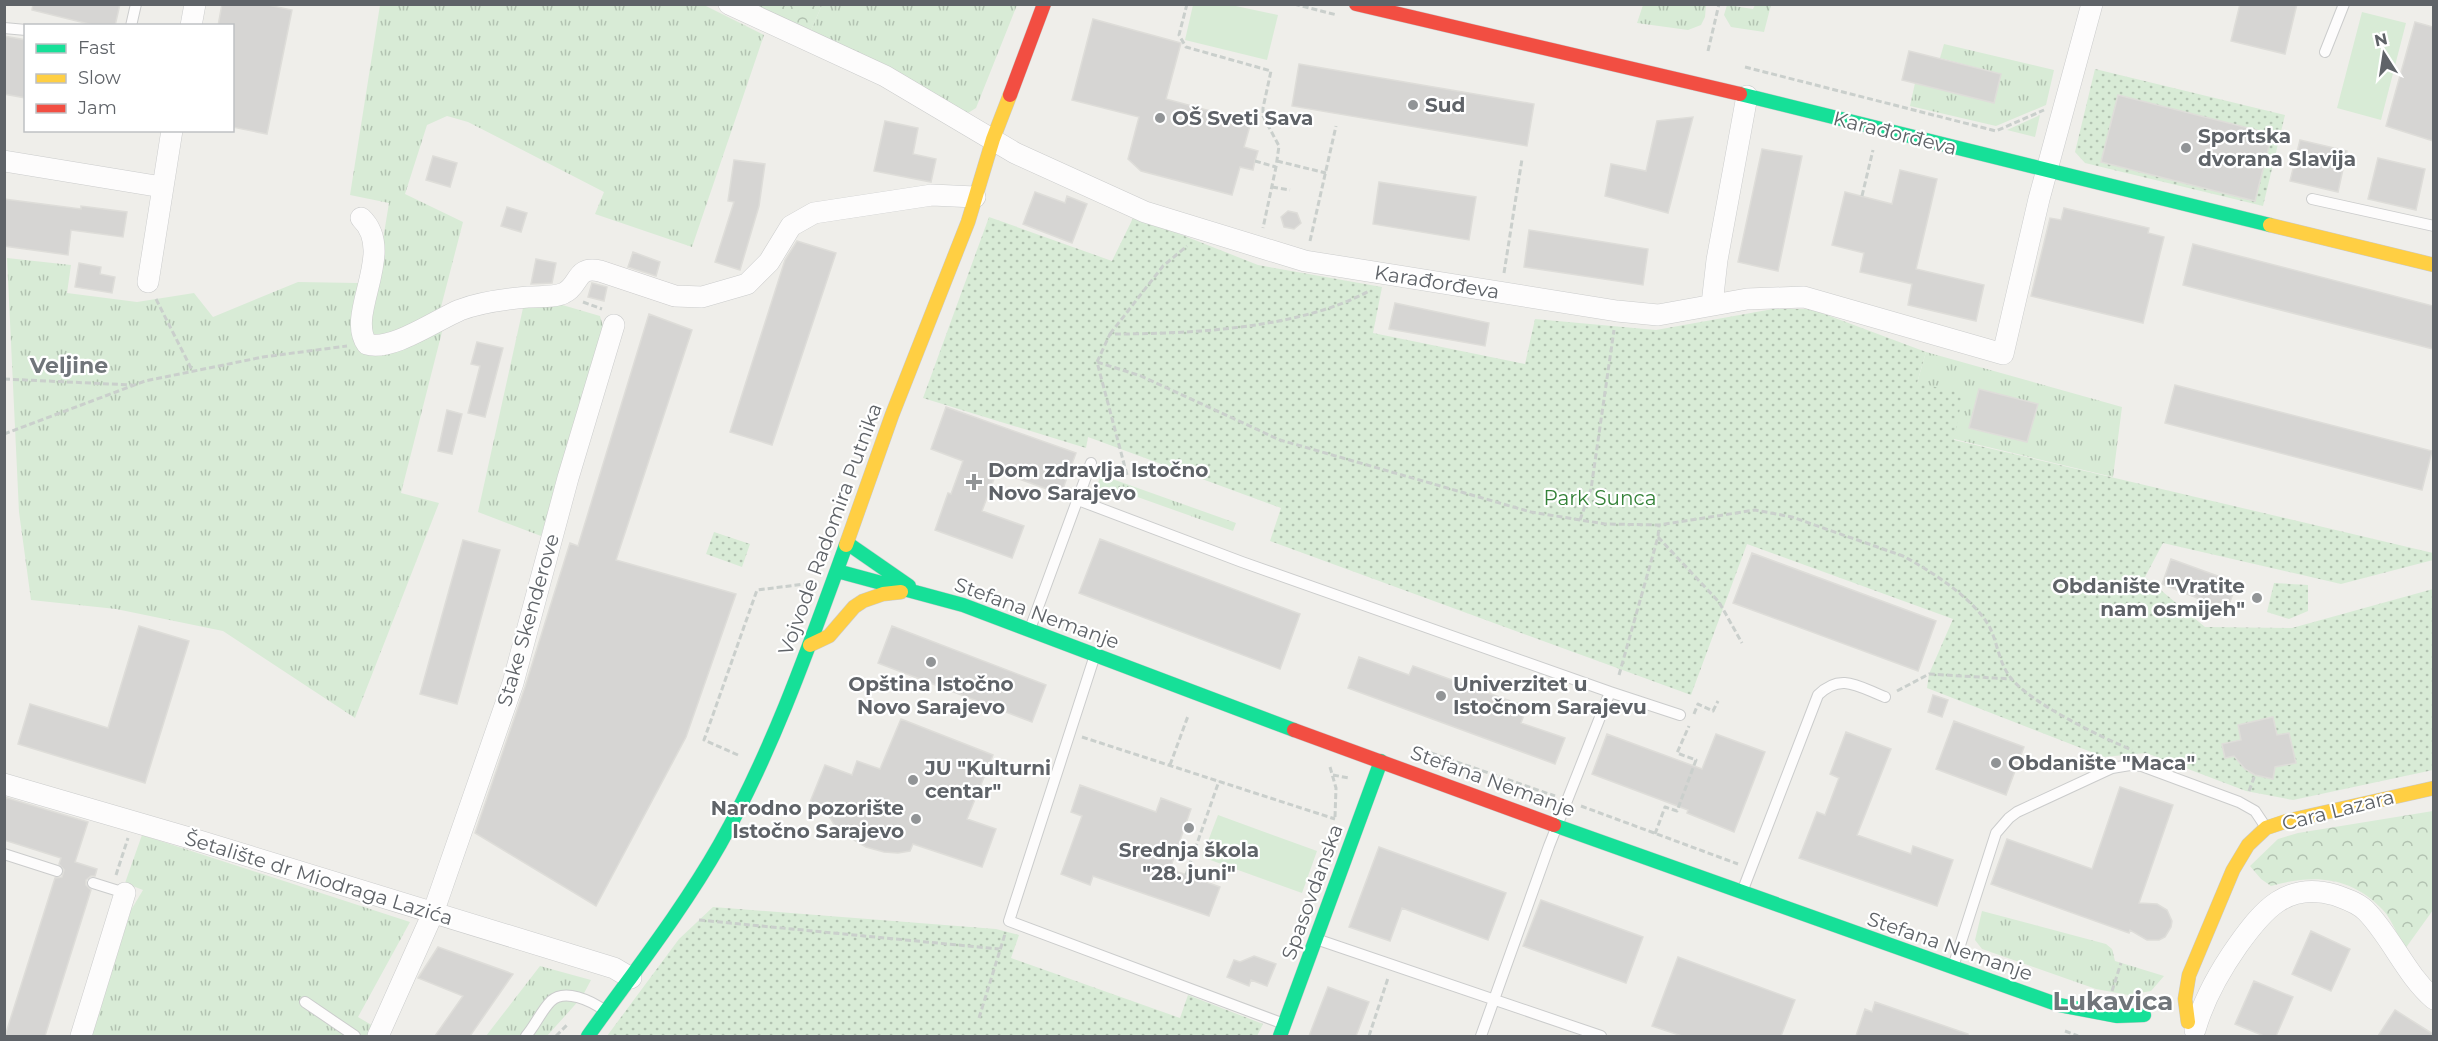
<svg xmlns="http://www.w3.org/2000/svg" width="2438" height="1041" font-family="Montserrat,sans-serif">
<defs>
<pattern id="grass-tufts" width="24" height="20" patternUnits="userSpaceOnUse" patternTransform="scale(1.5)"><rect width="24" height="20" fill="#d8ebd6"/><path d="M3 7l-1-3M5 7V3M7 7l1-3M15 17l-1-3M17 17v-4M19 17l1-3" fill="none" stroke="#b2c2b1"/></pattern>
<pattern id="forest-crowns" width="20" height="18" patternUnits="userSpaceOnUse" patternTransform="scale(1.5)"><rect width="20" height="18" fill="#d8ebd6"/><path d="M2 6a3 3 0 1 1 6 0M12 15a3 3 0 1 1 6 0" fill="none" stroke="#b2c2b1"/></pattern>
<pattern id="park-dots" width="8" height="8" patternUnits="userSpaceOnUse" patternTransform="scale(1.5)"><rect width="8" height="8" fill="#d8ebd6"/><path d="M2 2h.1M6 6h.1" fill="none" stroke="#b2c2b1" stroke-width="1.8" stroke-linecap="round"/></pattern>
</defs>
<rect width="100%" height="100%" fill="#efeeea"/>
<path fill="url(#grass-tufts)" d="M380,5H704L764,35L692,247L595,214L604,192L468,122L447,116L427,125L405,194L463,222L441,307L389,336L380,338L368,331L389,203L350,195Z
M822,5H1017L976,108L968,113L811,30Z
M1643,5H1706L1705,17L1701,25L1688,30L1637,23Z
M1727,5L1753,9L1755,5H1771L1764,32L1731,27L1724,15Z
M1944,44L2054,70L2046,105L1996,126L1910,106L1915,83L1994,103L2001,74L1940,58Z
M2040,115L2035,137L2007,130Z
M7,258L71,265L67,293L137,302L194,293L213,317L298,282L358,283L354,340L365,353L444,324L401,493L439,503L355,718L223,631L116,609L31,600L19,512Z
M559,304L600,316L603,326L541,536L478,512L523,308Z
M1926,352L2122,407L2113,477L1954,439L1917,383Z
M1101,475L1236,523L1233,531L1115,489L1111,500L1094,493Z
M142,835L410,922L358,1017L390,1036H92L131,910L143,890L125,883Z
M1982,911L2106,944L2112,949L2115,961L2164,976L2151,991L2128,995L2096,989L1982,949L1975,940Z
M540,966L591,980L582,997L547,1036H486Z"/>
<path fill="url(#forest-crowns)" d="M752,5H822L811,30Z
M2433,811V910L2405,949C2398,937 2392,919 2382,909C2350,876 2313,874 2271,886L2261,879L2250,866L2278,839L2298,833Z"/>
<path fill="url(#park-dots)" d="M2095,69L2285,115L2263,206L2085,163L2075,152Z
M1134,216L1258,265L1382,287L1373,333L1525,364L1535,319L1656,330L1773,309H1811L1926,352L1917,383L1963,393L1954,440L2433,553V560L2341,584L2163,543L2145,577L2205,627L2292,628L2433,589V770L2293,800L2246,791L2146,753L2104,757L1927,688L1929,674L1953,619L1747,544L1691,695L1270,541L1281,508L1088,437L1086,448L923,398L989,217L1112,261Z
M714,532L750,544L742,567L706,554Z
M2274,583L2308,585V611L2289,619L2267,612Z
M713,907L996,929L1019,935L1011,958L1180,1018L1188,995L1263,1024L1257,1036H607L679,939Z"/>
<path fill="#d8ebd6" d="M1193,5H1231L1278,15L1267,60L1185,40Z
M2362,12L2406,23L2381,120L2337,108Z
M1218,815L1317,851L1302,893L1202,857Z"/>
<path fill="#d6d5d3" stroke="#deddd9" stroke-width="1.5" d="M33,4H120L115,26H97L32,10Z
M222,4H263L292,10L267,134L232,127V26H218Z
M2240,4H2297L2285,54L2231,41Z
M1093,19L1181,43L1166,99L1251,122L1244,147L1258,151L1255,161L1253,170L1240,167L1232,195L1141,171L1128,159L1139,117L1072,100Z
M2415,22L2433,27V141L2386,126Z
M4,36L26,40V98L4,94Z
M1909,51L2001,74L1994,103L1902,80Z
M1299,64L1534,104L1527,146L1292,106Z
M2118,95L2272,134L2255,201L2101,162Z
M1693,117L1668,213L1605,196L1611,164L1646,171L1657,121Z
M885,121L918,128L913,154L936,159L931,182L874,171Z
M2300,140L2347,151L2338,192L2290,181Z
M1762,149L1802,156L1778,271L1738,262Z
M433,156L457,163L450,187L426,180Z
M2378,158L2425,169L2416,210L2368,199Z
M734,160L765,164L759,206L740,270L715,262L734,202L728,201Z
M1900,170L1937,179L1916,269L1984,285L1976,321L1908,305L1912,284L1860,272L1864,253L1832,245L1845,192L1892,204Z
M1379,182L1476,197L1469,240L1373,224Z
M1035,192L1065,203L1067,196L1087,204L1072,243L1023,224Z
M4,199L81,209V206L127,212L123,237L71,230L68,255L4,246Z
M507,207L527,213L521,232L501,226Z
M2064,208L2149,228L2148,233L2164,237L2143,323L2031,296L2050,218L2061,220Z
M1288,211L1297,213L1301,223L1294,229L1284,227L1281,217Z
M1529,230L1648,249L1643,285L1524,267Z
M797,241L836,253L772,445L730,432L785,260Z
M2193,244L2433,306V349L2183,285Z
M633,252L660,262L656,276L628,267Z
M536,259L556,263L552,283L531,284Z
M79,263L101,267L100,274L115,277L112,293L75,287Z
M592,283L607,287L604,301L588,297Z
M1395,303L1489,323L1485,346L1389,329Z
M649,314L692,330L616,560L736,594L686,737L596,906L475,833L525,687L570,543L578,546Z
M477,342L503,348L485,417L468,413L480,366L471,364Z
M2175,385L2432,451L2422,490L2165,423Z
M1979,389L2038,404L2027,442L1969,428Z
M946,407L1076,453L1061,494L997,471L982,511L1024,526L1012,558L935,530L948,493L951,494L963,461L931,449Z
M447,410L462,414L452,454L438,451Z
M1100,539L1300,614L1280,669L1079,593Z
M463,540L500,550L457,704L420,694Z
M1752,553L1936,621L1918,671L1733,603Z
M2171,559L2237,583L2227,610L2162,584Z
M139,626L189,641L145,783L18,744L30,704L108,728Z
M892,626L1046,685L1032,722L878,663Z
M1359,657L1409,675L1413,666L1527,707L1521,723L1565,738L1555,764L1348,688Z
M1933,695L1948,700L1942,717L1928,712Z
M2273,717L2277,735L2289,733L2296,763L2275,767L2273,779L2255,775L2245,769L2234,756L2225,758L2222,744L2241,740L2238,725Z
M901,719L993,755L967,819L996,829L982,867L913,844L910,851L898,853L884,852L866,847L838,831L829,816L808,807L825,765L852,775L857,761L880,769Z
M1954,721L2024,747L2006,795L1936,769Z
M1846,732L1891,749L1857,835L1911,854L1913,846L1953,860L1937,906L1799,858L1817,812L1825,815L1839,778L1830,774Z
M1607,734L1702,769L1716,734L1765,752L1734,832L1687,813L1688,810L1592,774Z
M1080,785L1156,812L1161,798L1191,809L1170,869L1220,887L1209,916L1093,876L1090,885L1061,874L1082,816L1071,812Z
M2120,787L2173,805L2139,903L2157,904L2167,910L2172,921L2171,927L2165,937L2159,940H2147L2130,930L2129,933L1991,884L2007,839L2092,869Z
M4,797L88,822L75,862L97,869L95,876H91L86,880V885L91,890L45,1036H5L55,878L62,877L64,870L59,864L61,858L4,840Z
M1379,847L1506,893L1488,940L1402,908L1390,941L1349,927Z
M1541,900L1643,937L1626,983L1523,946Z
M2311,931L2350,949L2331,991L2292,974Z
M438,947L513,974L470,1036H435L463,996L418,978Z
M1254,956L1276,964L1267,986L1251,980L1249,986L1227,977L1234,960L1240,962Z
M1678,957L1795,1000L1781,1036H1682L1652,1026Z
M2254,981L2293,997L2276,1036H2264L2235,1024Z
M1328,987L1369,1002L1356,1036H1309Z
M1875,1002L1968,1034V1036H1856L1865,1009L1872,1012Z
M2395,1010L2433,1034V1036H2378Z"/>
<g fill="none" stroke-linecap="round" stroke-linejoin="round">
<defs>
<path id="lane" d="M131,26L136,4
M4,28L26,30
M2325,52L2344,4
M2312,199L2434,226
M1078,500L1242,562L1610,692L1549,846L1481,1036
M1030,629L1091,463
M1095,655L1009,921L1284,1024
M1610,692L1680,715
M4,854L57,871
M93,883L125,893
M1742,892L1818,695C1841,672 1859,687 1885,697
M1316,939L1601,1036
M1953,967L1996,833L2009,818L2017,812L2112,768L2130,765L2142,766L2239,802L2255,811L2265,826
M305,1002L355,1036
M526,1036C535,1026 541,1011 551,1001C565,988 591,1001 604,1010"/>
<path id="street" d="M729,4L885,76L1015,153L1145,212L1305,261L1617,311L1658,315L1747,299L1804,297L2003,354L2039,199L2092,4
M191,26L195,4
M4,161L162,187
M361,218C397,252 345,314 367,344C391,352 436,320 460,310C481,302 506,299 528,297C539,296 554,298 564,293C580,286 575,265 600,271L675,296L702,297L747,284L769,262L791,226L814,213L932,195L975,197
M148,282L172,130
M1712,304L1717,260L1747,96
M4,784L193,839L614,968L631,978
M2195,1030C2204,998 2219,972 2238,945C2263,910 2287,881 2335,895C2346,899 2359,903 2367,912C2392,938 2406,975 2434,999
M81,1036L125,893
M378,1036L433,913L513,683L568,478L614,325"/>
<path id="fast" d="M1740,94L2270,225
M847,543L909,586
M837,571L963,605L1294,730
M1554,825L2059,1005L2117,1016L2144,1015
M588,1036C633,973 682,911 720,844C772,752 810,644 846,545
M1280,1036L1381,761"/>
<path id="slow" d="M2270,225L2434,265
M846,545L892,415L968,222L993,139L1010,95
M810,645L829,636L854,607L863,601L883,594L901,592
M2188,1022L2185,999L2189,975L2233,870L2248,845L2266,828L2287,821L2434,788"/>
<path id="jam" d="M1356,4L1740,94
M1010,95L1044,4
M1294,730L1554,825"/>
</defs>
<use href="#lane" stroke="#cbcccc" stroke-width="12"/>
<use href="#street" stroke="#cbcccc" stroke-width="22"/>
<use href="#fast" stroke="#cacacb" stroke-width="15"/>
<use href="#slow" stroke="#cacacb" stroke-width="15"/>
<use href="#jam" stroke="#cacacb" stroke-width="15"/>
<path stroke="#cacfcc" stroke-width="3" stroke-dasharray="6 3" stroke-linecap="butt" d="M1187,4L1179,35L1186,47L1271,71L1263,108V116L1279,146L1276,167L1263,228
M1294,4L1337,15
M1708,51L1719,4
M1745,67L1996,131L2044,110
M1255,161L1276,167
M1277,161L1326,173
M1272,187L1290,190
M1862,196L1873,150
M1310,241L1336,126
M1504,273L1522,159
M156,299L193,372
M583,302L602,309
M1110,334L1163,266L1187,246
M1097,362L1110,334C1189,334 1299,329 1369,291
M4,379L132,385
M4,434L145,381L263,357L347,346
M1127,475L1097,362L1141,376L1280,440L1531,512L1605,524L1659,525L1755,510L1792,517L1903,556C1931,571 1975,599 1990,628C1998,644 1999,664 2011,678C2030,703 2103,738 2132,750
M1580,520L1591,489L1614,330
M1658,537L1719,602L1742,643
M1619,675L1658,537L1659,525
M1897,691L1929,674L2011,679
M1694,714L1698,704L1713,711L1718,701
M1082,737L1335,819
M1431,753L1555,796
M738,755L704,740L757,590L805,584L806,581
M1170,765L1188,716
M1330,767L1336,788L1335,817
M1333,775L1349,778
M2249,791L2255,775
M1581,806L1738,864
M1655,834L1665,807L1677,811L1696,760L1677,753L1689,726
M116,875L128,838
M1186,875L1219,781
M699,920L999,949
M2112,991L2121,963
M979,1018L1005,934
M2065,1031L2078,1036
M556,1036L567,1025
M1369,1036L1388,978"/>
<use href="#lane" stroke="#fdfcfc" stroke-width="10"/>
<use href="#street" stroke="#fdfcfc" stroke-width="21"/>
<use href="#fast" stroke="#16e098" stroke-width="14"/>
<use href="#slow" stroke="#ffcf43" stroke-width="14"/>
<use href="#jam" stroke="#f24e42" stroke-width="14"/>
</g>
<g fill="#919496" stroke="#fff" stroke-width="2">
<circle cx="1413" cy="105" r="6"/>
<circle cx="1160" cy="118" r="6"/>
<circle cx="2186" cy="148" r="6"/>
<path d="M971 473h6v6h6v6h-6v6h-6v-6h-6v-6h6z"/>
<circle cx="2257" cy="598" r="6"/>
<circle cx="931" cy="662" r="6"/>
<circle cx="1441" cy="696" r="6"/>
<circle cx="1996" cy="763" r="6"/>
<circle cx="913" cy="780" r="6"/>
<circle cx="916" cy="819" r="6"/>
<circle cx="1189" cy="828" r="6"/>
</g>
<g text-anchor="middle" stroke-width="4.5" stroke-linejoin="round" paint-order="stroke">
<g font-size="20" font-weight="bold" fill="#5f6368" stroke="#fff" text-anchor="start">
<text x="1425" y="112">Sud</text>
<text x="1172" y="125">OŠ Sveti Sava</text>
<text x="2198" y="143">Sportska<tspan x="2198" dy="23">dvorana Slavija</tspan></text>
<text x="988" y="477">Dom zdravlja Istočno<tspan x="988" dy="23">Novo Sarajevo</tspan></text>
<text x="2245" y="593" text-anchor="end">Obdanište "Vratite<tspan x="2245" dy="23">nam osmijeh"</tspan></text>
<text x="931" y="691" text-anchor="middle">Opština Istočno<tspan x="931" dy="23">Novo Sarajevo</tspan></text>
<text x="1453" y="691">Univerzitet u<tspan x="1453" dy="23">Istočnom Sarajevu</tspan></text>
<text x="2008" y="770">Obdanište "Maca"</text>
<text x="925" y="775">JU "Kulturni<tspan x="925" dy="23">centar"</tspan></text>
<text x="904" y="815" text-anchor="end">Narodno pozorište<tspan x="904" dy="23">Istočno Sarajevo</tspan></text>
<text x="1189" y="857" text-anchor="middle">Srednja škola<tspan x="1189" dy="23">"28. juni"</tspan></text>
</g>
<g font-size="20" fill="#5f6368" stroke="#fff">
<text transform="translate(1895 133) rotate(14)" y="7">Karađorđeva</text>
<text transform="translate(1437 282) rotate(9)" y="7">Karađorđeva</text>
<text transform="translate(830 529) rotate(-70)" y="7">Vojvode Radomira Putnika</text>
<text transform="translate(1037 613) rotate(20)" y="7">Stefana Nemanje</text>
<text transform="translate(528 620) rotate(-74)" y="7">Stake Skenderove</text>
<text transform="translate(1493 781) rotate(20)" y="7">Stefana Nemanje</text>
<text transform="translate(2338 810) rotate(-14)" y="7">Cara Lazara</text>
<text transform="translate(319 878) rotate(17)" y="7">Šetalište dr Miodraga Lazića</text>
<text transform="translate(1312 892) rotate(-70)" y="7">Spasovdanska</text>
<text transform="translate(1950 946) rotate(19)" y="7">Stefana Nemanje</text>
</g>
<g font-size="20" fill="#348238" stroke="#fff">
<text x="1600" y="505">Park Sunca</text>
</g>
<g font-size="22" font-weight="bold" fill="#70757a" stroke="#fff">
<text x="69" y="373">Veljine</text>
</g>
<g font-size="26" font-weight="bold" fill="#70757a" stroke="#fff">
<text x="2113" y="1010">Lukavica</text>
</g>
</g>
<rect width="2438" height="1041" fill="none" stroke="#5f6368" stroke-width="12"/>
<rect x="24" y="24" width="210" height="108" fill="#ffffff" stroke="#bfc1c3" stroke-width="1.5"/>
<rect x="36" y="44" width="30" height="9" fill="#16e098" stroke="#bfc1c3" stroke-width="1.5"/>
<text x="78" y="54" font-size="18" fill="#5f6368">Fast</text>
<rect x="36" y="74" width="30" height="9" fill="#ffcf43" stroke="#bfc1c3" stroke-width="1.5"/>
<text x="78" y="84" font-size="18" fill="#5f6368">Slow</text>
<rect x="36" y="104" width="30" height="9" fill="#f24e42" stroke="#bfc1c3" stroke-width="1.5"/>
<text x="78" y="114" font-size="18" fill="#5f6368">Jam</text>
<g transform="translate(2384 54) rotate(348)" stroke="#ffffff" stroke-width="4.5" paint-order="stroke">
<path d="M0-4.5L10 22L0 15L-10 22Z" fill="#5f6368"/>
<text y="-9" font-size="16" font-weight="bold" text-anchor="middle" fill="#5f6368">N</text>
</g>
</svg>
